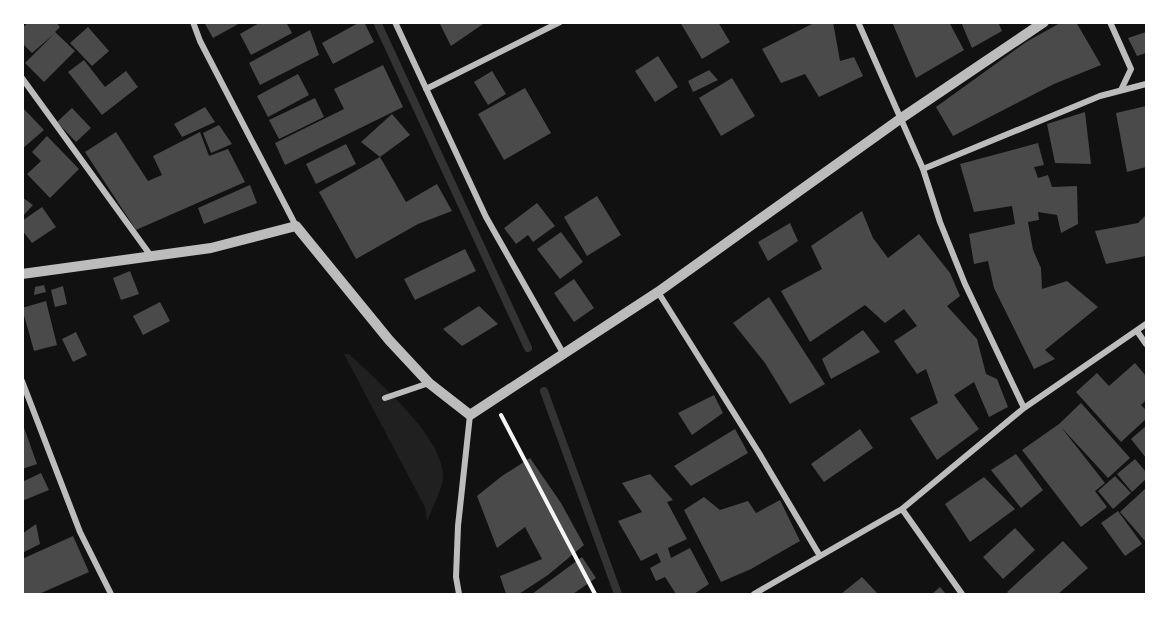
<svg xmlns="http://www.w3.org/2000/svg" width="1169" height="617" font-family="'Roboto Condensed',sans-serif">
<rect width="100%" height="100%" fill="#111"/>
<path fill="#202020" d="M344,354H349C376,380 445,438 443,477C443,487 431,511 427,521L425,507Z"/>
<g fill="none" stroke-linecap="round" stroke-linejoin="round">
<path stroke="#333" stroke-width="8" d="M377,22L528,348
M544,391L618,594"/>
</g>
<path fill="#4a4a4a" d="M29,22H56L60,27L55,32L75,51L44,82L25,63L54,34L32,53L22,43V28Z
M204,22H242L213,38Z
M261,22H286L292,33L251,55L240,34Z
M360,22H364L374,42L333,64L322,43Z
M439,22H486L451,46Z
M680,22H718L730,42L702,59Z
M816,22H833L840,61L854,57L863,76L819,97L805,74L781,83L762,49Z
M892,22H949L964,50L916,78Z
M961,22H998L1002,31L972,48Z
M1062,22H1076L1101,65L1054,84L953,136L936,107L1026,42Z
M88,27L109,51L92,66L70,43Z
M310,30L319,55L260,85L249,63Z
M1146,32V53L1137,56L1128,38Z
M658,56L678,87L655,102L635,71Z
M84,60L105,87L126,71L138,87L102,115L68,72Z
M383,65L403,107L285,165L275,143L344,109L334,89Z
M709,70L718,80L693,92L688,81Z
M492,71L506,94L488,105L474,82Z
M298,74L309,95L268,117L257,96Z
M732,78L755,116L721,136L699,98Z
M525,88L551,133L504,160L478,114Z
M315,98L324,117L279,139L269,120Z
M1146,106V167L1127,172L1116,113Z
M22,107L44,130L22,149Z
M205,107L215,122L182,137L174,124Z
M72,108L91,128L76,142L57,122Z
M1085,112L1091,164L1055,163L1047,124Z
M392,114L410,135L380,157L361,142Z
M219,125L232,144L211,153L203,133Z
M116,132L148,181L162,175L153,156L200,132L209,156L228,149L245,182L136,230L85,152Z
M47,136L79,169L50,198L27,174L41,161L32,152Z
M1038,143L1044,165L1034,167L1038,178L1048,175L1052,187L1077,186L1078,224L1061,233L1057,215L1038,212L1039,220L1028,222L1033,250L1041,268L1042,289L1067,281L1098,307L1045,350L1055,359L1034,369L994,288L988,261L974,264L969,234L1015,224L1012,206L974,212L960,164Z
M346,144L356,164L316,184L306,164Z
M380,157L406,202L437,184L452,211L418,224L356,259L319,192Z
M250,185L257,203L204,224L198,208Z
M597,196L621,235L587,256L564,217Z
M22,197L33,205L22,217Z
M537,203L555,226L533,242L528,235L516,244L504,228Z
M42,207L56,227L32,243L22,230V221Z
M862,211L873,238L888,258L919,234L950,273L960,296L947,306L977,339L986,374L997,379L1008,407L989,417L974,382L954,395L979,429L937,460L910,418L938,403L926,369L917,374L894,341L917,326L904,309L885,323L865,305L810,342L781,291L822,269L811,246Z
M1146,215V256L1106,264L1095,231L1138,223Z
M790,223L798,241L768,261L758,242Z
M561,232L583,262L560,279L537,249Z
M465,249L476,271L415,300L404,279Z
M130,271L139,294L121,300L113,278Z
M574,279L594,308L574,322L554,293Z
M44,285L46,292L34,295L35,287Z
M63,286L67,304L55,307L51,290Z
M769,297L825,384L790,404L765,363L733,323Z
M46,301L57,345L34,351L22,308Z
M160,302L170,321L143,335L133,316Z
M479,306L498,324L462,346L443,329Z
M863,330L880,352L831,379L822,359Z
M76,332L87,355L73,362L62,339Z
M1135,363L1146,376V400L1141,405L1146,410V419L1121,442L1076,392L1097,373L1109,386Z
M714,395L723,413L692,435L678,413Z
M1081,403L1130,458L1108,478L1061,427L1105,483L1095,491L1107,507L1081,527L1022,450L1059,424Z
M22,422L37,464L22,469Z
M1146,426V458L1131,439Z
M735,429L748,453L691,486L674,466Z
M860,429L873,448L824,482L811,464Z
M1016,454L1043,490L1021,508L991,470Z
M530,458L561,503L584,545L548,575L519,594H506L500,576L542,559L525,527L497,548L477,496L502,476Z
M1135,459L1146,472V479L1132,492L1117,474Z
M41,473L49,490L22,501V482Z
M650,474L673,500L667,502L687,539L668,548L671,558L690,548L709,584L694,594H676L665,577L656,581L650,568L661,562L657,553L641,561L618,521L642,512L622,483Z
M1115,476L1131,493L1113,509L1098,491Z
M984,477L1015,509L970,542L945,504Z
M1146,488V542L1120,512Z
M704,497L720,510L748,501L756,513L780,500L800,541L751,569L721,582L684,510Z
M1118,511L1142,544L1125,556L1101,523Z
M36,524L40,544L22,553V534Z
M1015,528L1035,550L1003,579L983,557Z
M73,536L89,572L39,594H22L24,583H22V559Z
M1063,541L1088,568L1058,594H1009L1007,592Z
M582,557L596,578L573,594H532Z
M862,577L878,594H841Z
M940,587L946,594H932Z"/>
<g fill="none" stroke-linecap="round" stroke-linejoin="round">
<path stroke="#f5f5f5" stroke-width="4" d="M501,415L595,594"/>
<path stroke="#bcbcbc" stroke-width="6" d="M193,22L200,41L296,226
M395,22L486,217L563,353
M858,22L923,169L940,222L965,284L1024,408
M1110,22L1131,69L1121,90
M22,78L151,256
M426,89L560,22
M923,169L1100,96L1146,84
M658,292L759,453L820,556
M1137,331L1146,344
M22,381L80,532L111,594
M385,398L429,383
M902,509L962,594
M459,594L456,577L458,526L470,415
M754,594L902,509L1024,408L1146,324"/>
<path stroke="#bcbcbc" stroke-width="10" d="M22,274L211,248L296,226L389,340L429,383L470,415L658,292L900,119L1044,22"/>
</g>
<rect width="1169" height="617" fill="none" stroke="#ffffff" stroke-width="48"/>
</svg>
